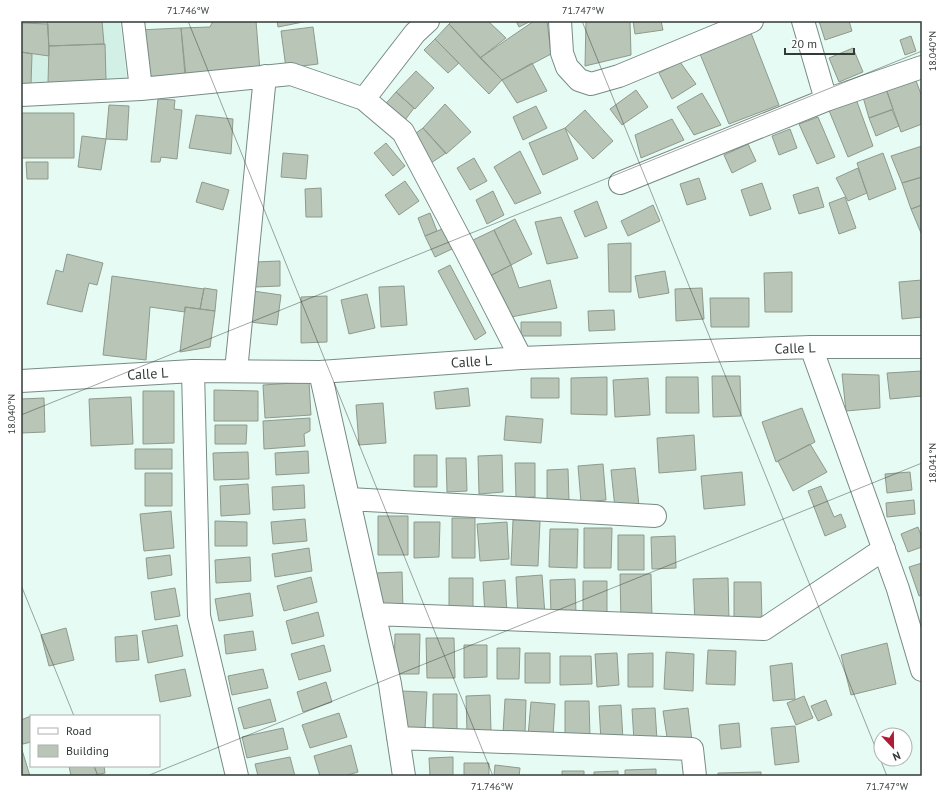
<svg xmlns="http://www.w3.org/2000/svg" width="943" height="797" font-family="'PT Sans',sans-serif">
<rect width="100%" height="100%" fill="#e6fbf3"/>
<path fill="#d2f0e6" d="M21,21H120L127,78L21,85Z"/>
<path fill="#b9c5b7" stroke="#8e9a8c" d="M47,21H102L104,44L49,46Z
M213,21H256L260,71L186,77L181,28L210,27Z
M277,21H308L278,27Z
M452,21H488L506,38L480,58L449,24Z
M516,21H531L519,27Z
M534,21H547L551,54L502,80L480,58Z
M586,21H630L631,55L585,66Z
M633,21H661L663,30L635,34Z
M819,21H849L852,31L825,40Z
M21,23L48,24L49,56L21,52Z
M449,24L502,80L489,94L435,39Z
M313,27L318,64L286,68L281,31Z
M181,28L185,75L145,80L139,30Z
M751,33L779,105L729,124L700,54Z
M911,36L916,51L905,55L900,40Z
M435,39L459,63L448,73L424,50Z
M105,44L106,80L48,83L49,46Z
M853,48L863,72L839,82L829,58Z
M21,52L32,54L31,84L21,85Z
M680,62L696,84L672,99L659,73Z
M532,63L547,91L517,103L502,80Z
M416,71L434,88L415,109L396,92Z
M915,78L922,97V124L901,132L885,86Z
M636,90L648,107L622,125L610,109Z
M887,91L893,109L869,118L863,97Z
M396,92L414,108L402,124L382,108Z
M702,93L721,125L694,135L677,107Z
M158,99L175,100L174,109L182,110L177,159L161,157L160,162H151Z
M856,99L873,146L848,157L828,108Z
M445,104L471,132L446,154L423,128Z
M109,105L129,106L127,140L106,139Z
M536,106L547,128L523,140L513,117Z
M585,110L613,141L593,159L565,128Z
M892,110L899,126L876,136L869,118Z
M21,113H74V158H21Z
M196,115L233,119L231,154L189,148Z
M818,117L835,157L817,164L799,124Z
M672,119L684,140L641,158L635,135Z
M423,128L446,153L431,163L412,136Z
M565,128L578,159L543,175L529,143Z
M790,129L797,148L779,155L772,136Z
M82,136L106,139L101,170L78,167Z
M386,143L405,166L393,176L374,153Z
M748,144L756,161L732,173L724,155Z
M922,146V177L902,183L891,156Z
M520,151L541,193L515,204L494,167Z
M283,153L308,155L306,179L281,177Z
M883,153L896,189L869,200L857,163Z
M474,158L487,181L470,190L457,168Z
M26,162H48V179H27Z
M858,168L867,193L848,201L836,178Z
M922,177V205L911,209L902,183Z
M699,178L706,199L687,205L680,184Z
M405,181L419,201L399,215L385,195Z
M202,182L229,190L223,210L196,202Z
M762,183L771,209L750,216L741,190Z
M818,187L824,207L799,214L793,195Z
M321,188L322,217H306L305,189Z
M493,191L504,215L487,224L476,200Z
M845,197L856,228L839,234L829,203Z
M597,201L607,228L585,237L574,211Z
M653,205L660,221L628,236L621,221Z
M922,205V233H921L911,209Z
M430,213L437,231L425,236L418,218Z
M561,217L578,258L547,264L535,222Z
M515,219L532,254L511,265L494,230Z
M442,229L452,249L435,257L425,236Z
M494,230L511,265L486,278L471,241Z
M631,243V292H609L608,244Z
M67,254L103,263L97,285L89,283L82,312L47,304L56,270L63,272Z
M280,261V286L255,287V262Z
M450,265L486,333L475,340L438,271Z
M511,265L519,288L550,280L557,308L506,318L486,278Z
M665,271L669,293L639,298L635,276Z
M792,272V312H765L764,273Z
M112,276L204,289L200,309L185,307V312L150,307L146,360L103,355Z
M922,280V317L902,319L899,282Z
M404,286L407,325L381,327L379,287Z
M204,288L217,290L215,311L200,309Z
M702,288L704,319L676,321L675,289Z
M253,291L281,295L277,325L249,322Z
M367,294L375,328L349,334L341,300Z
M327,296V342L301,343V297Z
M710,298H749V327H711Z
M185,307L215,311L210,347L180,352Z
M614,310L615,330L589,331L588,311Z
M521,322H561V336H521Z
M922,371V396L890,399L887,373Z
M842,374L879,375L880,408L846,411Z
M712,376H740L741,416L713,417Z
M607,377V415L571,414V378Z
M666,377H698L699,413H666Z
M531,378H559V398H531Z
M648,378L650,415L615,417L613,380Z
M309,382L311,415L265,418L263,385Z
M468,388L470,406L436,409L434,392Z
M214,390L258,391V421H214Z
M143,391H174V443L143,444Z
M131,397L133,444L91,446L89,399Z
M44,398L45,432L21,433V399Z
M383,403L386,443L359,445L356,405Z
M802,408L815,442L776,462L762,422Z
M506,416L543,419L541,443L504,440Z
M310,418V431L304,434L305,446L264,449L263,421Z
M215,425H247L246,444H215Z
M694,435L696,470L659,473L657,438Z
M810,444L827,472L793,491L778,461Z
M135,449H172V469H135Z
M308,451L309,473L276,475L275,453Z
M248,452L249,479L214,480L213,453Z
M414,455H437V487H414Z
M502,455L503,492L479,494L478,456Z
M446,458H466L467,491L447,492Z
M515,463H535V497L516,498Z
M603,464L606,500L581,502L578,466Z
M635,468L639,506L615,508L611,470Z
M568,469L569,501H547V470Z
M742,472L745,505L704,509L701,476Z
M910,472L912,490L887,493L885,474Z
M145,473H172V506H145Z
M248,484L250,514L221,516L220,486Z
M304,485L305,508L273,510L272,487Z
M821,486L834,517L841,514L846,527L825,536L808,491Z
M914,500L915,514L887,517L886,503Z
M171,511L174,548L144,551L140,514Z
M378,516H408V555H378Z
M452,518H475V558H452Z
M305,519L307,541L273,544L271,522Z
M513,520L540,521L538,566L511,565Z
M215,521L247,522V546H215Z
M414,522H440L439,557L414,558Z
M507,522L509,559L480,561L477,524Z
M918,527L922,538V547L908,552L901,534Z
M584,528H612L611,568H584Z
M550,529H578L577,568L549,567Z
M618,535H644V570H618Z
M675,536L676,568L652,569L651,537Z
M309,548L312,571L275,577L272,554Z
M170,555L172,575L148,579L146,558Z
M250,557L251,581L216,583L215,560Z
M922,563V595L919,596L909,567Z
M402,572L403,610H376L375,573Z
M620,574H651L652,621L621,622Z
M542,575L545,615L518,616L516,577Z
M311,577L317,602L284,611L277,586Z
M449,578H473V613H449Z
M728,578L729,621L695,622L693,579Z
M575,579L576,614L551,615L550,580Z
M505,580L507,613L485,615L483,582Z
M583,581H607V617H583Z
M734,582H761L762,621L734,622Z
M175,588L180,616L155,620L151,592Z
M250,593L253,616L219,621L215,599Z
M318,612L324,636L292,644L286,621Z
M177,625L183,656L148,663L142,631Z
M66,628L74,660L49,666L41,635Z
M253,631L256,650L226,654L224,635Z
M395,634H420L419,674H394Z
M137,635L139,660L116,662L115,637Z
M426,638H454L455,678H427Z
M887,643L896,684L851,695L841,655Z
M324,645L331,671L299,680L291,654Z
M464,645H487V677L464,678Z
M497,648H520L519,679H497Z
M708,650L736,651L735,685L706,684Z
M666,652L694,654L693,691L664,689Z
M525,653H550V683H525Z
M617,653L619,685L597,687L595,654Z
M653,653V687H628V654Z
M560,656H591L592,684L560,685Z
M792,663L795,699L773,701L770,666Z
M185,669L191,696L160,702L155,675Z
M263,669L268,688L232,695L228,676Z
M326,682L332,702L303,712L297,692Z
M401,691L427,692L425,729L399,728Z
M433,694H457V731H433Z
M490,695L491,732L467,733L466,696Z
M804,696L813,718L796,725L787,703Z
M270,699L276,721L244,729L238,708Z
M505,699L526,700L525,734L503,733Z
M826,700L832,715L818,721L811,706Z
M565,701H589L590,737L565,738Z
M531,702L555,704L553,737L528,736Z
M621,705L623,740L601,741L599,706Z
M655,708L657,740L634,741L632,709Z
M688,708L692,741L668,744L663,711Z
M339,713L347,737L310,748L302,725Z
M31,716V742L23,744L21,739V720Z
M739,723L741,747L721,749L719,725Z
M795,726L799,762L775,765L771,728Z
M283,728L288,749L247,758L242,737Z
M351,745L358,772L344,776H320L314,756Z
M22,750L30,776H21V751Z
M290,757L295,776H258L255,764Z
M453,757V776H430L429,758Z
M464,763H489V776H464Z
M495,765L520,768L519,776H494Z
M69,766H104L105,773L91,776H71Z
M656,769V776H625V770Z
M562,771H584V776H562Z
M618,771V776H594V772Z
M761,772V776H718V773Z"/>
<g fill="none" stroke-linecap="round" stroke-linejoin="round">
<defs>
<path id="street" d="M133,21L141,89
M560,21L562,53L567,67L579,80L591,84L619,76L752,21
M803,21L826,100
M21,95L141,89L291,74L364,99L403,132L465,249L521,358
M364,99L415,33L428,21
M620,183L826,100L922,67
M811,347H922
M193,371L199,616L237,776
M236,371L265,76
M320,372L390,684L404,776
M349,499L655,516
M374,614L764,629L884,549
M398,738L692,749L695,776"/>
<g id="secondary">
<path id="s1" d="M21,381L193,371L320,372L521,358L811,347L898,589L922,670"/>
</g>
</defs>
<use href="#street" stroke="#778b84" stroke-width="24"/>
<use href="#secondary" stroke="#778b84" stroke-width="24"/>
<use href="#street" stroke="#fff" stroke-width="22"/>
<use href="#secondary" stroke="#fff" stroke-width="22"/>
</g>
<path fill="none" stroke="#323a37" stroke-width="1" stroke-opacity="0.45" d="M188,21L493,776M582,21L887,776M21,415L922,51M21,585L74,716M94,766L98,776M147,776L922,463"/>
<g text-anchor="middle" stroke-width="3" stroke-linejoin="round" paint-order="stroke">
<g font-size="14" fill="#323a37" stroke="#fff">
<text transform="translate(795 348) rotate(-2)" y="5">Calle L</text>
<text dy="5" stroke="none"><textPath href="#s1" startOffset="451">Calle L</textPath></text>
<text dy="5" stroke="none"><textPath href="#s1" startOffset="127">Calle L</textPath></text>
</g>
</g>
<rect width="943" height="797" fill="none" stroke="#ffffff" stroke-width="44"/>
<rect x="30" y="715" width="130" height="52" fill="#ffffff" stroke="#adb0af"/>
<rect x="38" y="728" width="20" height="6" fill="#ffffff" stroke="#adb0af"/>
<text x="66" y="735" font-size="12" fill="#323a37">Road</text>
<rect x="38" y="745" width="20" height="12" fill="#b9c5b7" stroke="#adb0af"/>
<text x="66" y="755" font-size="12" fill="#323a37">Building</text>
<g transform="translate(893 747) rotate(158)"><circle r="19" fill="#ffffff" stroke="#adb0af"/>
<path d="M0-3L7 15L0 10L-7 15Z" fill="#af1b33"/>
<text y="-6" font-size="11" font-weight="bold" text-anchor="middle" fill="#323a37">N</text>
</g>
<path d="M785 48v6h69v-6" fill="none" stroke="#323a37" stroke-width="2"/>
<text x="791" y="48" font-size="12" fill="#323a37" stroke="#ffffff" stroke-width="3" paint-order="stroke">20 m</text>
<rect x="22" y="22" width="899" height="753" fill="none" stroke="#323a37" stroke-width="1.5"/>
<g font-size="10" text-anchor="middle" fill="#323a37">
<text x="188" y="14">71.746°W</text>
<text x="583" y="14">71.747°W</text>
<text transform="translate(932 51) rotate(-90)" y="4">18.040°N</text>
<text transform="translate(11 414) rotate(-90)" y="4">18.040°N</text>
<text transform="translate(932 463) rotate(-90)" y="4">18.041°N</text>
<text x="492" y="790">71.746°W</text>
<text x="887" y="790">71.747°W</text>
</g>
</svg>
